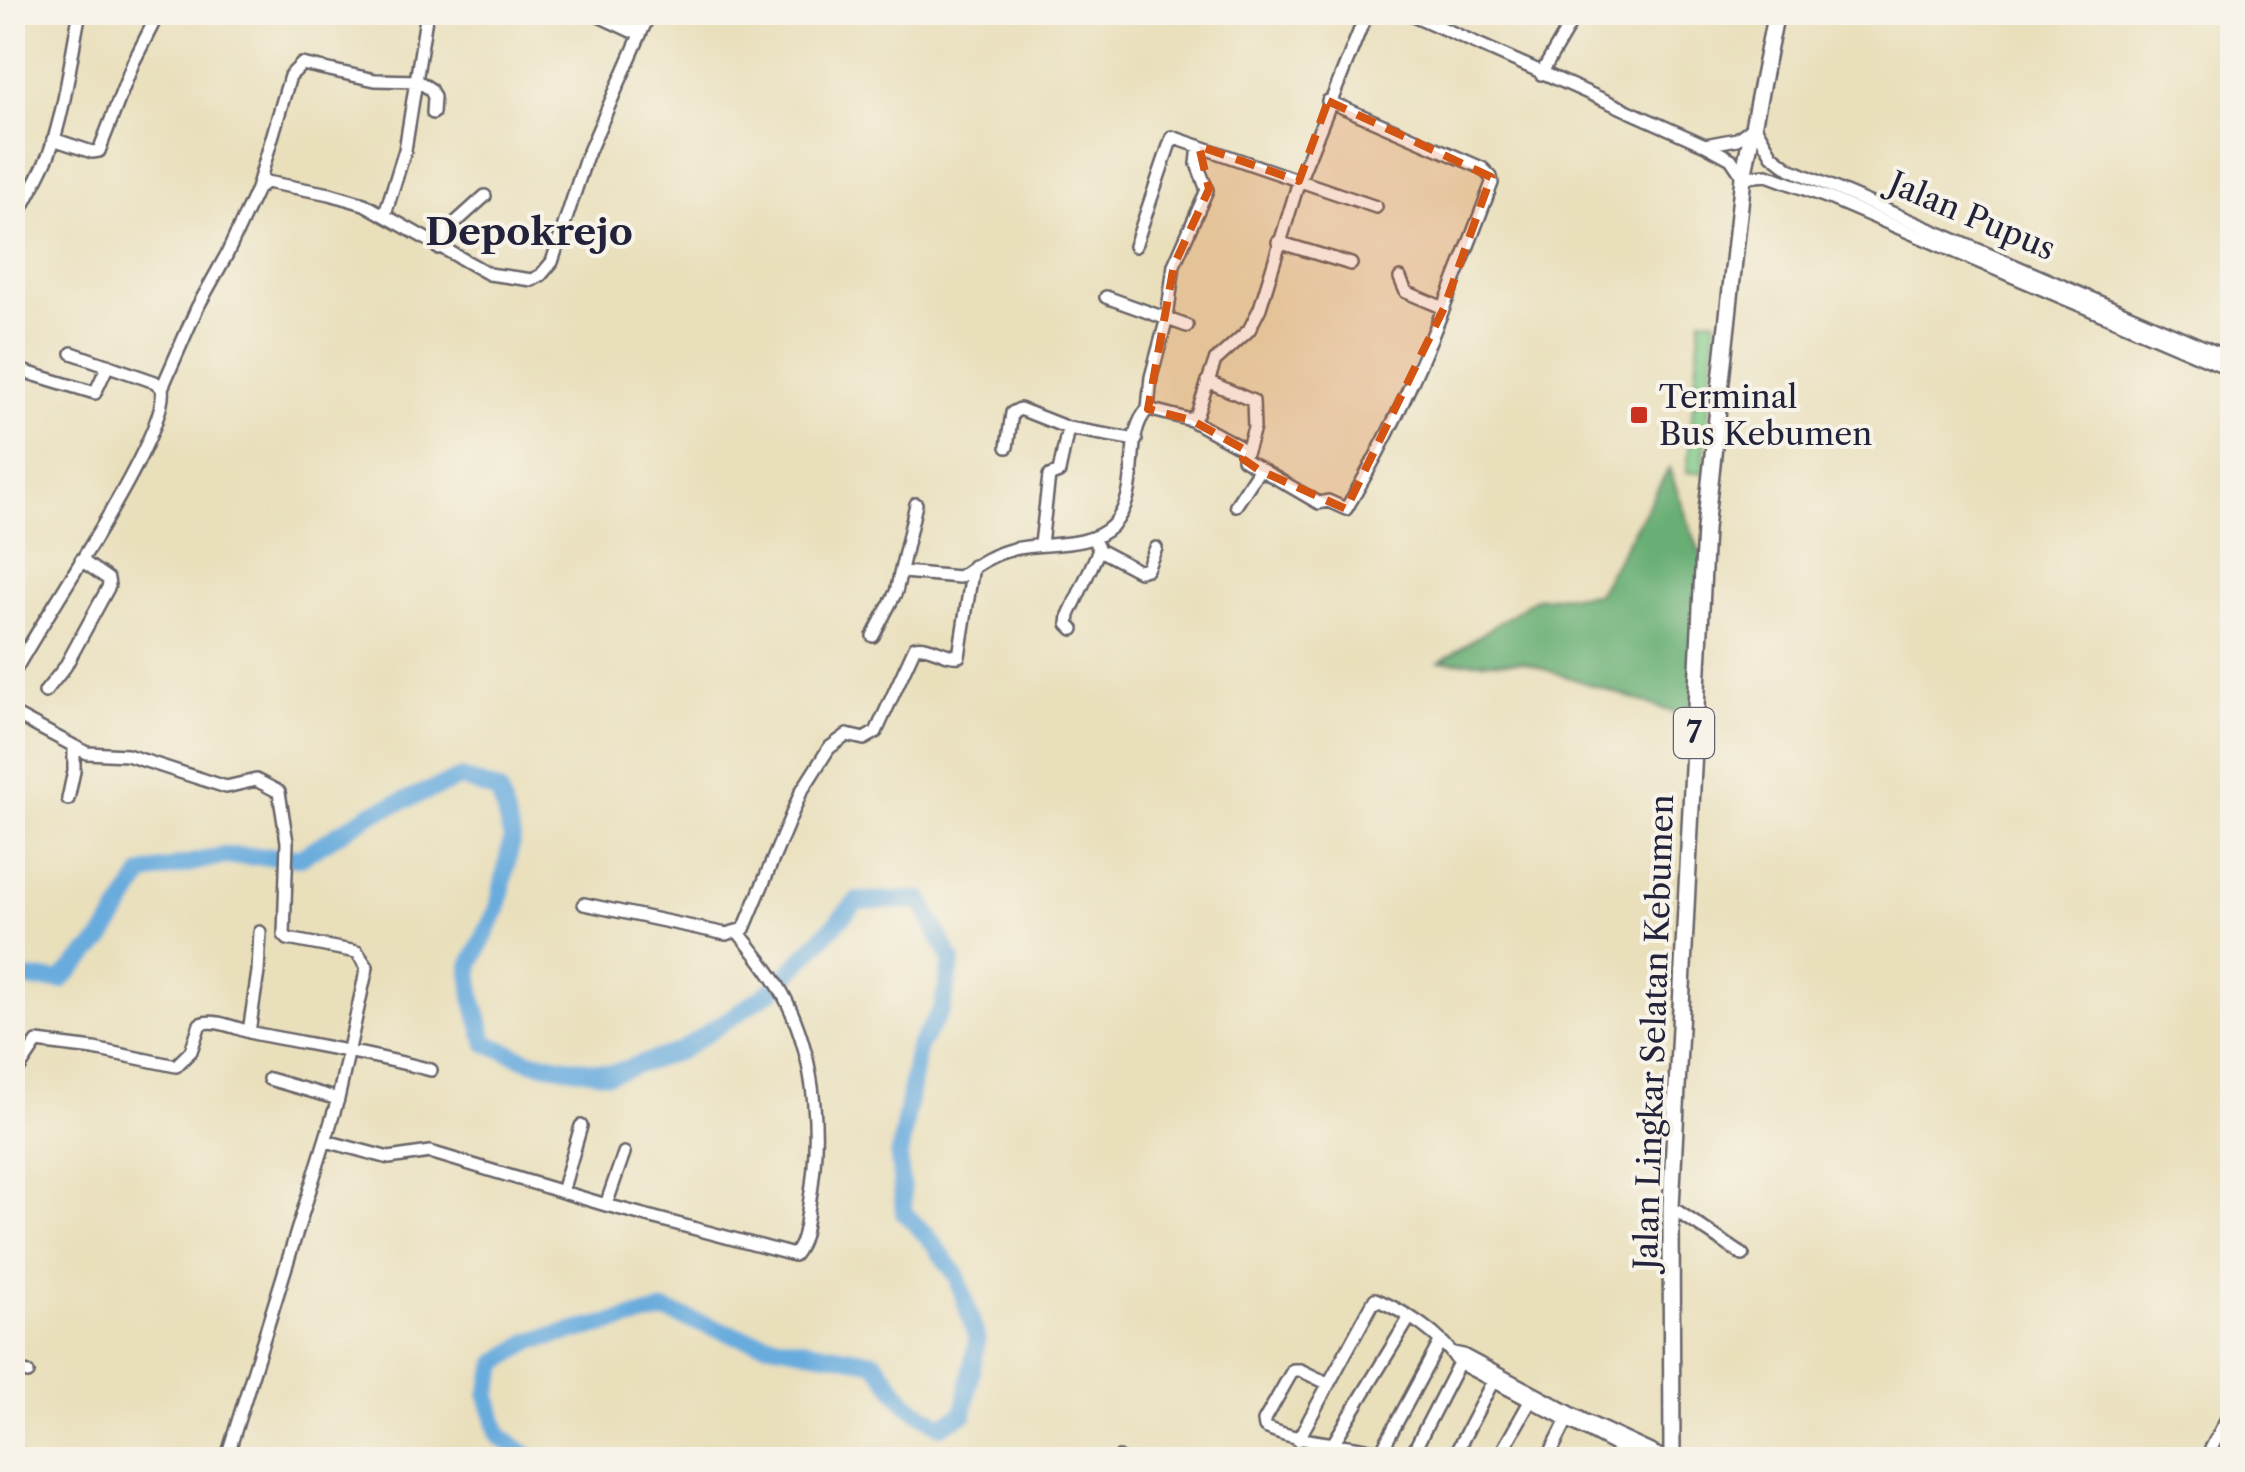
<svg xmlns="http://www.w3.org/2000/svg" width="2245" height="1472" font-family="'Libre Caslon Text',serif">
<rect width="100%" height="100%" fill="#f7f3e8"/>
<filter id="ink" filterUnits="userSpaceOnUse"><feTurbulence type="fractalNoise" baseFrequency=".01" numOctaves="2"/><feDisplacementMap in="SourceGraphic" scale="20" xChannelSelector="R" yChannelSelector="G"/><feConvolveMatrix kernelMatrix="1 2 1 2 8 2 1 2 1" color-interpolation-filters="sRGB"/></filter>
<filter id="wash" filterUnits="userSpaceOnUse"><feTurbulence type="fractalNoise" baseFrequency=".0048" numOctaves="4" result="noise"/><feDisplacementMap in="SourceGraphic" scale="40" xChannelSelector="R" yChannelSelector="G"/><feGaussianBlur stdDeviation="2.25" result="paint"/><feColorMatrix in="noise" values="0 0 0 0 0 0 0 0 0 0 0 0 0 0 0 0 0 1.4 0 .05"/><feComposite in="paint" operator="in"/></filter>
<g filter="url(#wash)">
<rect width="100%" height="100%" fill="#e9dfbb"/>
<path fill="#82cb88" stroke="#527662" stroke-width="2.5" d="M1701,318L1716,320L1703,473L1687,472Z"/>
<path fill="#69af74" stroke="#466858" stroke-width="2.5" d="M1669,469L1707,572L1697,720L1523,662H1440L1536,598L1597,594Z"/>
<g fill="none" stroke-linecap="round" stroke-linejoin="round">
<path stroke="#68abdd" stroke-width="18" d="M12,979L61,980L102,940L143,874L222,856L301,857L370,814L461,778L499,792L512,838L498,908L470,966L473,998L486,1043L530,1061L610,1074L680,1051L774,989L857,901L921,900L952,961L942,1009L918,1047L899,1157L904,1213L929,1238L957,1276L977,1339L964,1414L941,1426L907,1404L875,1362L747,1339L665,1311L530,1341L497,1363L488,1395L499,1436L534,1460"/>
</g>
</g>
<g filter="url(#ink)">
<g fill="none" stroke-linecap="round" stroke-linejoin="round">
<defs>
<path id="minor" d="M590,12L631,31L644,26
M1406,12L1705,145L1731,159L1743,177L1767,175L1829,198L2232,370
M1541,74L1577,12
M53,139L92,152L99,151L133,63L159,12
M1705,145L1737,139L1755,126L1772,155L1790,169L2232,359
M257,189L290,76L302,64L375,80L418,81L430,89L434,97L433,113
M385,214L405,150L427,12
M12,229C23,202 40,178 50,151C66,106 70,59 80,12
M1278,242L1351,264
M1135,246L1172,137L1376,207
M438,248L444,233L485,196
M1400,278L1406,292L1444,308
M1106,297L1187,326
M12,368L95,393L108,365
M162,388L197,308L227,254L257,189L266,182L330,194L364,204L489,274L532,280L541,275L552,262L586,158L650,12
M1148,409L1151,377L1167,318L1174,265L1207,190L1197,164L1199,146
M1191,420L1197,414L1215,361L1249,330L1260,308L1299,181L1367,12
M1007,447L1012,413L1020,409L1068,428L1136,440
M1243,459L1319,503L1328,501L1346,509C1408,407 1450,294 1492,183L1491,177L1482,168L1328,101
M1236,505L1259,470
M1093,538L1099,550L1139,571L1147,569L1156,548
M1041,544L1049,476L1059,472L1068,428
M903,572L959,577C978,564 992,554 1014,549C1044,542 1089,549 1112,526C1145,491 1121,436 1148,409L1191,420L1247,451L1254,428L1253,401L1207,381
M1073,629L1068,624L1069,615L1099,550
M873,636L896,592L916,504
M12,676C39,623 171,434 162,388L155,382L72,353
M45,692L65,667L109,586L108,579L81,560
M12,713L87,753L127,755L226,787L256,780L279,792L287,842L284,935L288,939L357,952L367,967L338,1099L226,1460
M68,799L74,771V749
M584,904L726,934L744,929L801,792L829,748L847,735L864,739L876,732L915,647C931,644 944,658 959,656L973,566
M249,1032L258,972L260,932
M12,1079L37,1042L94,1049L176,1066L191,1051L200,1024C215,1018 237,1029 253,1033C313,1045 372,1054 431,1070
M269,1079L338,1099
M326,1141L389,1158L430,1152L606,1205L794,1255C805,1243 806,1221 809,1205C821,1138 817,1064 787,1002C775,977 756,954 739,933
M562,1192L581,1126
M606,1205L624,1153
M1671,1207L1743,1255
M1453,1353L1463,1355L1586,1421L1670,1460
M12,1368L28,1373
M1327,1383L1300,1370H1293L1264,1421L1265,1427C1310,1447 1360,1442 1407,1460
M1298,1440L1375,1299C1406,1312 1441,1334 1459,1363L1643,1460
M1334,1442L1410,1317
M1382,1450L1440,1342
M1119,1460V1458
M1409,1460L1462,1357
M1452,1460L1494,1379
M1497,1460L1532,1398
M1547,1460L1570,1414
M2205,1460L2232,1409"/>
<path id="highway" d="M1672,1460L1671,1207L1705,529L1743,177L1776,12"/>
</defs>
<use href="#minor" stroke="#686468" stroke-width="16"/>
<use href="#highway" stroke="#686468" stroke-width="20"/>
<use href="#minor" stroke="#fff" stroke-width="11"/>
<use href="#highway" stroke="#fff" stroke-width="15"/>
</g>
</g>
<path fill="#d45411" fill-opacity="0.2" stroke="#d45411" stroke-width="8" stroke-dasharray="20 12" stroke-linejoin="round" d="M1328,101L1491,177L1444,308L1346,509L1259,470L1243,459L1247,451L1191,420L1148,409L1174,265L1209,189L1199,146L1299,181Z"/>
<rect fill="#c8321e" stroke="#f7f3e8" stroke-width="4" x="1629" y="405" width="20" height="20" rx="5"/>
<g text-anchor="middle" stroke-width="8" stroke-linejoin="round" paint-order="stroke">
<rect fill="#f7f3e8" stroke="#62616f" stroke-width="2.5" x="1674" y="708" width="40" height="50" rx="8"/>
<g font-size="30" font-weight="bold" fill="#22223b">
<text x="1694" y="743">7</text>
</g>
<g font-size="32" fill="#22223b" stroke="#f7f3e8">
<text transform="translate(1972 216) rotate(23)" y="11">Jalan Pupus</text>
<text transform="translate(1654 1032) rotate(-88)" y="11">Jalan Lingkar Selatan Kebumen</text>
</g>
<g font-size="32" fill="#22223b" stroke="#f7f3e8" text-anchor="start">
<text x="1659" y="408">Terminal<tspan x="1659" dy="37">Bus Kebumen</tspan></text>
</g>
<g font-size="38" font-weight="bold" fill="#22223b" stroke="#f7f3e8">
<text x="529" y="245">Depokrejo</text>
</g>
</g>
<rect width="2245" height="1472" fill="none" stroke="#f7f3e8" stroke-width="50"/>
</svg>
